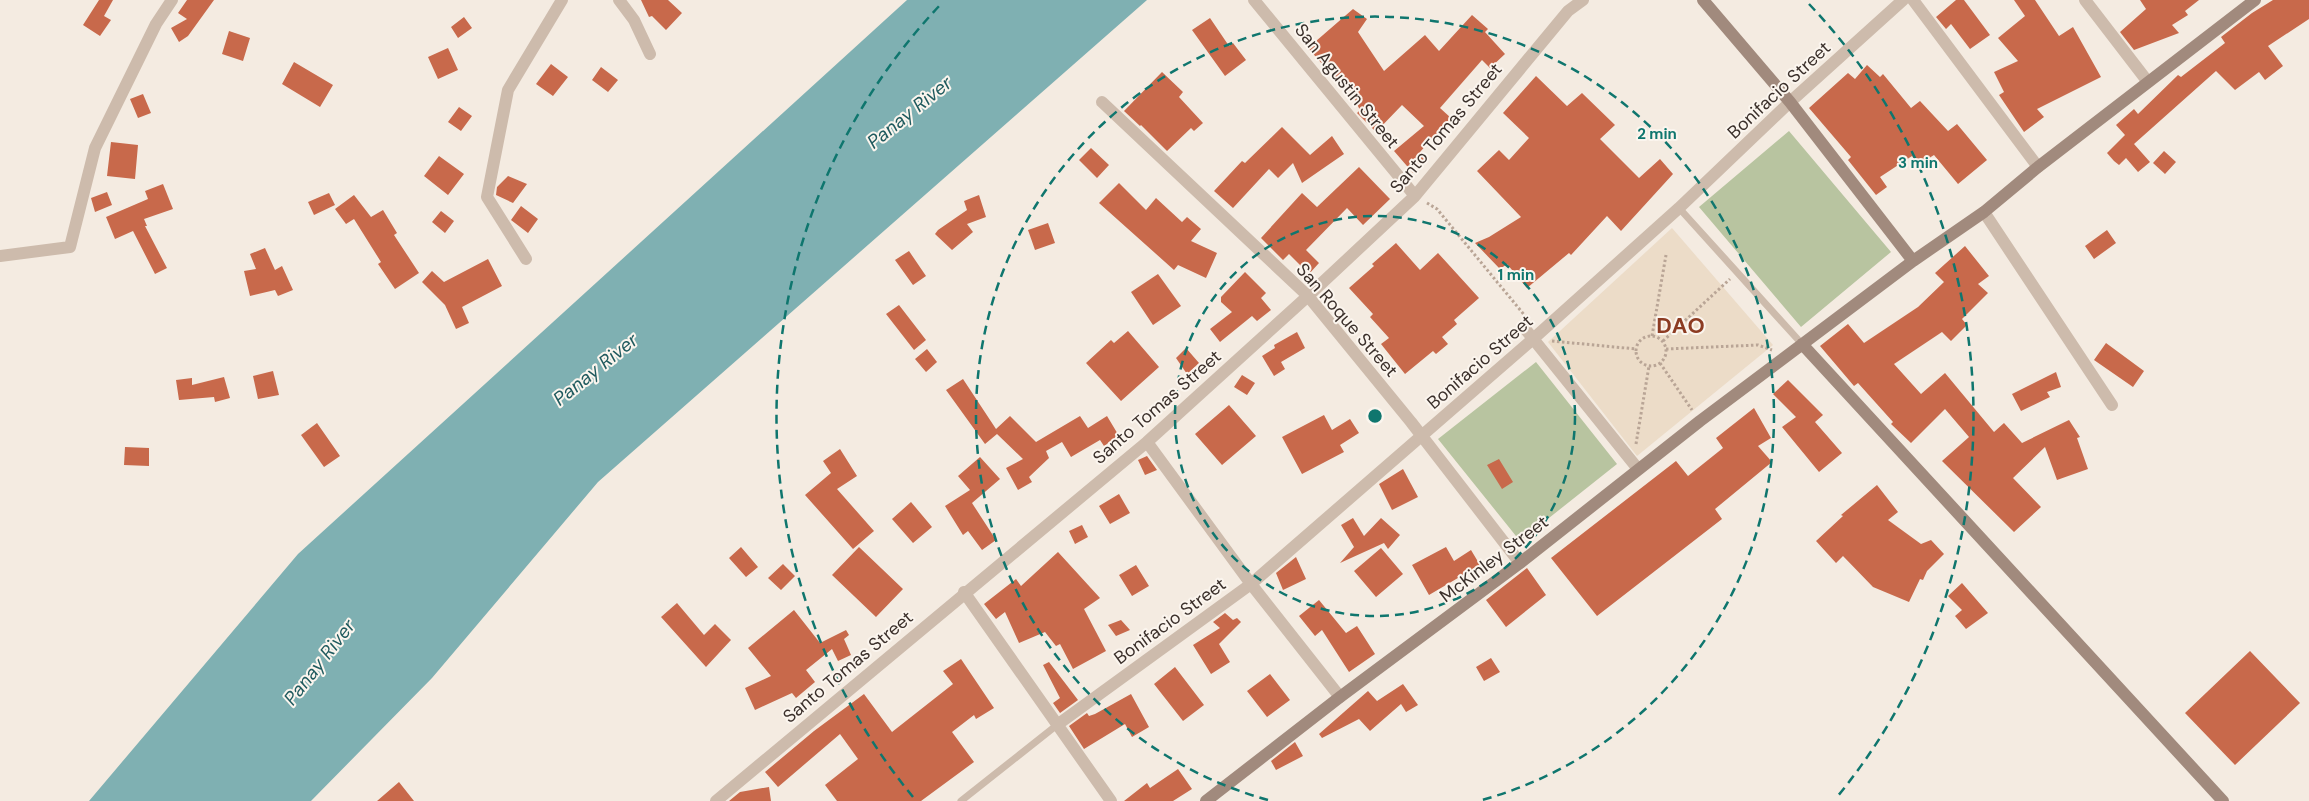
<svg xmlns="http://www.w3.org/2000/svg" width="2309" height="801" font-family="'DM Sans',sans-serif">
<rect width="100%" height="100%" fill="#f4ebe1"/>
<path fill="#b8c4a0" d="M1789,131L1891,252L1801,327L1699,207Z
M1536,362L1617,464L1520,541L1438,439Z"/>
<path fill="#ecdcc8" d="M1672,228L1773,345L1637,456L1548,342Z"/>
<path fill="#7fb0b2" d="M907,0H1147L598,482L432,678L311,801H89L298,554Z"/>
<path fill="#c8694b" d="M99,0H113L104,16L111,20L100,36L83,25Z
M187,0H214L188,36L179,42L171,28L187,19L178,13Z
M641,0H668L682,13L666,30L652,16L649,17Z
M1956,0H1964L1990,35L1970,49L1951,24L1946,29L1936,17Z
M2014,0H2035L2059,36L2073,27L2101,77L2037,109L2044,117L2024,132L1999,95L2004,92L1994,72L2018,61L1998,38L2025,16Z
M2140,0H2199L2185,11L2188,15L2172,25L2179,33L2134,50L2120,32L2146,9Z
M2273,0H2309V19L2268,46L2283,66L2265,80L2259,72L2235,90L2216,71L2134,144L2150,162L2138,172L2126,158L2119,165L2114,161L2107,153L2125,135L2116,125L2134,109L2138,114L2178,75L2181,77L2225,43L2221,37L2252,13Z
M1353,9L1367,19L1358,32L1384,71L1425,35L1439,51L1472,15L1488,29L1485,32L1505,54L1490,68L1482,60L1440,108L1451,118L1420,152L1428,161L1413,173L1394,151L1424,126L1402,105L1376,132L1357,113L1360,110L1346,83L1340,86L1327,63L1324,66L1308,48Z
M464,17L472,28L458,38L451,27Z
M1210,18L1229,46L1233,43L1246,60L1225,76L1192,30Z
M229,31L250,38L243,61L222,54Z
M448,48L458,70L438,79L428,57Z
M294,62L333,85L320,107L282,84Z
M551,64L568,77L553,96L536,84Z
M1867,65L1880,77L1883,74L1911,108L1920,101L1948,131L1957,124L1987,160L1958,184L1934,155L1918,165L1912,156L1880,177L1887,187L1876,195L1848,160L1851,157L1809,108L1848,73L1855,79Z
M601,67L618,80L608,92L592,80Z
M1162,72L1183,92L1179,97L1203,123L1194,131L1191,128L1167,151L1141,125L1140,126L1124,111Z
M1536,76L1567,106L1582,93L1615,125L1600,139L1639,178L1660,159L1673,174L1621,231L1607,216L1571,255L1569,253L1527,288L1507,264L1500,269L1475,243L1489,237L1521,217L1477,171L1499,150L1509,160L1529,138L1503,113Z
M143,94L151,113L138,118L130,99Z
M459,107L472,116L461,131L448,122Z
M1282,127L1310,155L1332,136L1344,154L1302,183L1293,163L1278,178L1269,169L1233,208L1214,191L1242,161L1245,163Z
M111,142L138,145L135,179L107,176Z
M1091,148L1109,165L1097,178L1079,160Z
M2164,151L2176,162L2165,174L2153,163Z
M439,156L464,174L448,195L424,176Z
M1359,167L1390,199L1363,225L1347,208L1306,250L1319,263L1309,274L1289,254L1283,260L1261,238L1302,193L1317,207Z
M508,176L527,184L513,203L496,195L497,187Z
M1119,183L1146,210L1156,198L1182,222L1187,217L1201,229L1191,241L1217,253L1206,278L1178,265L1174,270L1099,203Z
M163,184L173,209L144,219L147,226H145L167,268L155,274L133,231L115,239L106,217L148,199L145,191Z
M107,192L112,205L95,212L91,198Z
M329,193L335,205L314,215L308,202Z
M354,195L371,217L383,210L397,233L394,235L419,273L395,289L378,264L381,262L354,219L346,224L335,209Z
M979,195L986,217L967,224L973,232L952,250L935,234L938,230L967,210L964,201Z
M521,206L538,219L528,233L511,220Z
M441,211L454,221L445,233L432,222Z
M1048,223L1055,243L1035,250L1028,230Z
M2107,230L2116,243L2094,259L2085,246Z
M1396,243L1420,270L1438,253L1479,298L1454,320L1457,324L1442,337L1448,344L1436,354L1433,351L1405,374L1381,344L1389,338L1370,317L1373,314L1349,288L1374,266L1372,264Z
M1965,246L1989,276L1978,284L1988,293L1962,319L1967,325L1951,341L1942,332L1894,364L1921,394L1945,373L1994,432L2004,423L2022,443L2069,420L2080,437L2077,438L2088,469L2057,480L2045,447L2013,478L2041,507L2014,532L1942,461L1969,437L1945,409L1911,443L1891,424L1893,422L1858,383L1854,386L1820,346L1848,324L1864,343L1918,307L1944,282L1935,273Z
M265,248L275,270L282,266L293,290L278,296L275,290L250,296L244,271L256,269L250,254Z
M909,251L926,276L913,285L895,260Z
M488,259L502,286L462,307L469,323L456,329L445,305L422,282L432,271L444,282Z
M1245,272L1266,293L1261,298L1271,310L1257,321L1252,316L1220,342L1210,329L1232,312L1221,302V297Z
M1158,274L1181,306L1153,325L1131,292Z
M899,305L926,340L914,350L886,314Z
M1128,331L1159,367L1121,401L1086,363L1111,340L1114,343Z
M1297,332L1305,348L1281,362L1285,369L1274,376L1262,356L1275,348L1274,345Z
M2106,343L2144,371L2133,387L2094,360Z
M1186,348L1199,363L1187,374L1176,358Z
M927,349L937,362L926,372L915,359Z
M273,371L279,395L258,399L253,376Z
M2056,372L2061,387L2047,392L2050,397L2021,411L2012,394Z
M1242,375L1255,383L1247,395L1234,387Z
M224,377L230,398L215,402L214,397L179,400L176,380L192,378V385Z
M963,379L996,429L1010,416L1036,442L1080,416L1088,428L1107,416L1119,436L1104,446L1100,440L1071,457L1062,442L1046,451L1049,458L1029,477L1032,482L1018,490L1006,468L1023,459L997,434L985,444L946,390Z
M1788,380L1823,415L1815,422L1842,453L1819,472L1782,427L1796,417L1773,394Z
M1229,405L1256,436L1222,465L1195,434Z
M1754,408L1771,438L1758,446L1772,462L1715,509L1722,519L1597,616L1551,558L1676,461L1688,476L1723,448L1716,438Z
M1324,415L1332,430L1350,419L1359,433L1340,445L1344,452L1302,474L1282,437Z
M317,423L340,456L324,467L301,435Z
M125,447L149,448V466L124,465Z
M840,449L857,476L837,489L874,531L853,549L805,495L831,473L823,461Z
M1147,456L1157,470L1145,475L1138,460Z
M980,457L1000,479L972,503L996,540L982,550L968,531L963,535L945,506L970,490L958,476Z
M1499,459L1513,482L1502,489L1487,465Z
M1403,469L1418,497L1392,510L1379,484Z
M1877,485L1898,512L1888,520L1921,544L1931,540L1944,554L1927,571L1923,580L1920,579L1909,602L1873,587L1843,556L1836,563L1816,541L1843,516L1841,515Z
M1119,494L1130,513L1110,524L1099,506Z
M911,502L932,527L913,543L892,519Z
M1353,518L1364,536L1381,518L1400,535L1388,549L1384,543L1340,563L1354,547L1341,525Z
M1082,525L1088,537L1075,544L1069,531Z
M741,547L758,567L746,577L729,558Z
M859,547L903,589L876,617L832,575Z
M1446,547L1454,561L1471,550L1480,565L1429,595L1412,565Z
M1381,548L1403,574L1376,597L1354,571Z
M1058,552L1100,598L1084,609L1106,651L1073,669L1060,644L1056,646L1045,632L1019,643L1005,612L996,619L984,604L1016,579L1021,586Z
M1296,557L1306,579L1283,590L1276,573Z
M783,564L795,576L781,590L768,578Z
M1136,565L1149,586L1132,596L1119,575Z
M1527,568L1546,595L1506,627L1486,600Z
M1962,583L1988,613L1966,629L1955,616L1962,610L1948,596Z
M1319,600L1346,633L1357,626L1375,654L1349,672L1322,630L1315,636L1299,616Z
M677,603L704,635L715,624L731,640L706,667L661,617Z
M794,610L820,643L846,630L849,635L844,639L851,655L838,661L832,649L806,670L815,682L796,698L792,693L755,710L745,688L771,676L748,648Z
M1225,613L1233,620L1237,618L1241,622L1219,644L1230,662L1211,674L1193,645L1220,628L1213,622Z
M1121,620L1130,630L1116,636L1108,625Z
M2250,651L2300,703L2235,765L2185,713Z
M1491,658L1500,672L1484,681L1476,667Z
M961,659L994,708L976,719L974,715L952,732L974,762L921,801H837L825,785L858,759L840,734L778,787L765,772L814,731L864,694L892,732L953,684L943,671Z
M1049,662L1078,700L1060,713L1053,703L1060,698L1043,665Z
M1175,667L1204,705L1183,721L1154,684Z
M1270,674L1290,700L1267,717L1247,691Z
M1403,684L1418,705L1406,712L1401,704L1370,731L1359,719L1322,738L1319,734L1368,691L1377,701Z
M1131,694L1149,727L1132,737L1125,724L1084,749L1069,726L1087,713L1089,716L1095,714Z
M1295,742L1303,756L1276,770L1271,761Z
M1178,769L1192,789L1173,801H1124L1147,783L1150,788Z
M399,782L414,801H377Z
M769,787L771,801H729L740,792Z"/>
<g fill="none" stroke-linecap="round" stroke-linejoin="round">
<path stroke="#b9a596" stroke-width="3" stroke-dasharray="2.5 2.5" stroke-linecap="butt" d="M1427,203L1437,209L1526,317
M1636 351a15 15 0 1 1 30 0a15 15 0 1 1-30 0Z
M1652,336L1666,255
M1552,341L1636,349
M1663,341L1730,279
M1666,349L1758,345L1772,350
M1660,363L1692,410
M1636,444L1649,366"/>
<path stroke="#cdbbac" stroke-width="7" d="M1679,208L1802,344
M961,801L1057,725"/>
<path stroke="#cdbbac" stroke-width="12" d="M619,0L634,20L650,54
M1254,0L1415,196
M1913,0L2038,167
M2085,0L2148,82
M1102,102L1308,296L1411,422L1520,563
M1984,212L2112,405
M0,256L70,247L95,148L156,24L172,0
M526,259L487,197L508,90L562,0
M1526,330L1638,469
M1147,442L1251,584L1340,697
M964,592L1111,801
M1057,725L1251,584L1533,339L1679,208L1790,102L1903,0
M716,801L1147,442L1308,296L1415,196L1568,11L1583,0"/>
<path stroke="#a18a7d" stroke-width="12" d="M1703,0L1790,102L1913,261
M1802,344L2223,801
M1206,801L1340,697L1520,563L1700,421L1913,261L1984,212L2038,167L2255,0"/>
</g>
<g fill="none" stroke="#0f766e" stroke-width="2.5" stroke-dasharray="9 6">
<circle cx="1375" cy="416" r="200"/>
<path d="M1268 800A399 399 0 1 1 1482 800"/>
<path d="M913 797A599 599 0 0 1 941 4M1809 4A599 599 0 0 1 1837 797"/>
</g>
<g text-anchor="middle" stroke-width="4" stroke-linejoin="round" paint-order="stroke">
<g font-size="18" fill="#3b302b" stroke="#fbf5ee">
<text transform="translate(1347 86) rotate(51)" y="6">San Agustin Street</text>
<text transform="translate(1779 90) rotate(-43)" y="6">Bonifacio Street</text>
<text transform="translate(1446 128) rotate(-50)" y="6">Santo Tomas Street</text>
<text transform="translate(1347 320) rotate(49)" y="6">San Roque Street</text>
<text transform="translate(1480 362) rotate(-41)" y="6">Bonifacio Street</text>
<text transform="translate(1157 407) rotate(-41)" y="6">Santo Tomas Street</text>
<text transform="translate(1494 559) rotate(-37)" y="6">McKinley Street</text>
<text transform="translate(1170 621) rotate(-36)" y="6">Bonifacio Street</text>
<text transform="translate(848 667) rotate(-40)" y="6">Santo Tomas Street</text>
</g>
<g font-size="19" font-style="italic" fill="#1f5a5e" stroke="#fbf5ee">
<text transform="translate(909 112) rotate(-39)" y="7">Panay River</text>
<text transform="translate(595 369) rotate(-39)" y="7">Panay River</text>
<text transform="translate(319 662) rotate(-52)" y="7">Panay River</text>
</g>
<g font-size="22" font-weight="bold" letter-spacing="1" fill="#8c3b22" stroke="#fbf5ee">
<text x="1681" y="333">DAO</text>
</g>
</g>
<circle cx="1375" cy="416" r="8" fill="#0f766e" stroke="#fbf5ee" stroke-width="2.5"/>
<g font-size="15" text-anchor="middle" font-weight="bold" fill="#0f766e" stroke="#fbf5ee" stroke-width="4" stroke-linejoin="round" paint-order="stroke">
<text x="1657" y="139">2 min</text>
<text x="1918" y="168">3 min</text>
<text x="1516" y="280">1 min</text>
</g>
</svg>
